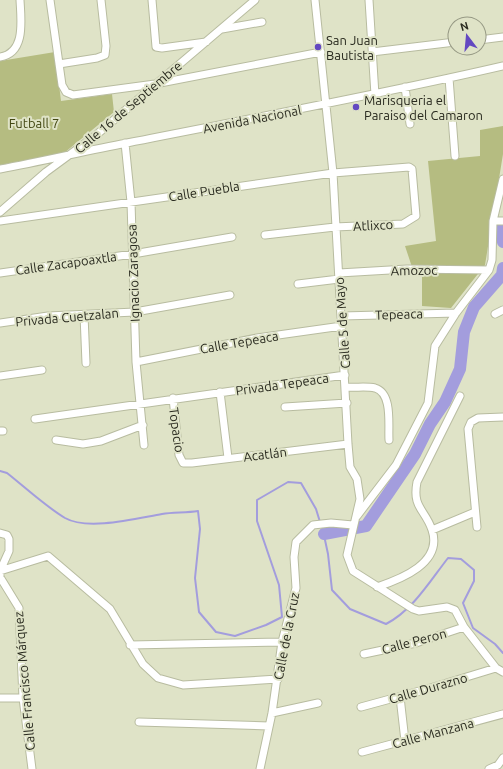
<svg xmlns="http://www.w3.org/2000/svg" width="503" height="769" font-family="Ubuntu,sans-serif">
<rect width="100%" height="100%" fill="#dfe3c7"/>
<path fill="#b5bc81" d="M55,52L61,101L112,94L114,112L64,153L0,165V61Z
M503,126V154L485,265L451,308L422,306V267H412L405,246L436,241L428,161L480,156V130Z"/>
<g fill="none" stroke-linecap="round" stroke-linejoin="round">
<path stroke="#a39ddd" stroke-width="2" d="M0,471L7,473C26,488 45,506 65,518C88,531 138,518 162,514C173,512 186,513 198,511L200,529L195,578L199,612L216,632L235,636L266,625L282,617L279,585L257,521V500L288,482L301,483L316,509L320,522
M322,526L328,554L332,590L350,609L386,624C413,610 430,581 448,558L461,559L474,570V581L463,603L473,628L495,644L503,653"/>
<path stroke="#a39ddd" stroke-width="12" d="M501,229L503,242
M324,534L366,526L415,454L430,424L445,402L460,369L464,332L474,307L502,275L503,268"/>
<defs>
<path id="minor" d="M50,0L62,85L66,92L73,95L155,84L321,52
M152,0L156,47L162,48L206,42
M315,0L333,173L348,444L350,467L357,479L360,499L347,555L353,571L413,609L419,611L447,607L455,610L464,627L496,668L503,672
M369,0L375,95
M222,29L262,22
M479,40L503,37
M372,52L455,42
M0,57C26,53 21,20 20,0
M59,64L97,58L105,55L106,46L101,0
M449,78L455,156
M405,87L410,124
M125,143L131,202L136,362L144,445
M0,169C43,161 85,151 127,143C253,118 378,95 503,66
M0,212L46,172L95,136L255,0
M0,221L333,173L409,167L412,169L416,216L403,224L335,227L265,235
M493,221H503
M0,273L133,254L232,237
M339,273L407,269L489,270
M298,284L339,279
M495,314L503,310
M84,315L86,363
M342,316L456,313
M0,323L48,316L135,312L230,295
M136,362L257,338L342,326
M0,376L42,370
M346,387C355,388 366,386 375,388C393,393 388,426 389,440
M220,392L228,458
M173,398L179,455L183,463H192L348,444
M285,407L347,403
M35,419L345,375
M0,431H3
M56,440L83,444L101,441L143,425
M357,516L396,465L428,403L435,346L456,313L489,270L492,260L493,221L503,179
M477,527L468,429L471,422L478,418L503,417
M432,530L475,512
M0,533L7,535L9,539V551L0,571V577L19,608L23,698L32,769
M0,571L48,556L110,609L143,664L158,678L183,685L278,679
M377,587C401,579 443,563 432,530C425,509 412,508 417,482L460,396
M130,645L282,642
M364,654L416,643L464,627
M400,697L405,741
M0,698H23
M361,707L427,689L496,668
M272,713L318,703
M139,722L269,726
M362,752L503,714
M260,769L272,713L282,642L296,588L294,557L296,542L313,525L331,523L353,525
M489,769L498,765L503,758"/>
</defs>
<use href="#minor" stroke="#b8bca0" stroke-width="9"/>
<use href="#minor" stroke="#fff" stroke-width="7"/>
</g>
<g fill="#6348c1" stroke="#dfe3c7" stroke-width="1.5">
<circle cx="318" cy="47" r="4"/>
<circle cx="356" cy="107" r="4"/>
</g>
<g text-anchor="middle" stroke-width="4" stroke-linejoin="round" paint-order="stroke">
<g font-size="13" fill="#292a1f" stroke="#dfe3c7" text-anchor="start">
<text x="326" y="45">San Juan<tspan x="326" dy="15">Bautista</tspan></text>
<text x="364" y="105">Marisqueria el<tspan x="364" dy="15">Paraiso del Camaron</tspan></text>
</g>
<g font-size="13" fill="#292a1f" stroke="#dfe3c7">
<text transform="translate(128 107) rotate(-40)" y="5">Calle 16 de Septiembre</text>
<text transform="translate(252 119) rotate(-11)" y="5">Avenida Nacional</text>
<text transform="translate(204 191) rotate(-9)" y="5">Calle Puebla</text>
<text transform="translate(373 225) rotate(-3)" y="5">Atlixco</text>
<text transform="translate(66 263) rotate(-8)" y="5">Calle Zacapoaxtla</text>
<text transform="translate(414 270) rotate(-1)" y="5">Amozoc</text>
<text transform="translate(133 273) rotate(-92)" y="5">Ignacio Zaragosa</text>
<text transform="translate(399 314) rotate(-2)" y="5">Tepeaca</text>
<text transform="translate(67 317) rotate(-5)" y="5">Privada Cuetzalan</text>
<text transform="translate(342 323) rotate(-94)" y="5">Calle 5 de Mayo</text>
<text transform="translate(239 342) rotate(-10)" y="5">Calle Tepeaca</text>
<text transform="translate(282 384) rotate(-8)" y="5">Privada Tepeaca</text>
<text transform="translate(177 430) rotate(82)" y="5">Topacio</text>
<text transform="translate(265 454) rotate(-7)" y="5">Acatlán</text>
<text transform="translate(286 636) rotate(-79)" y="5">Calle de la Cruz</text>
<text transform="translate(414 641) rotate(-15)" y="5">Calle Peron</text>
<text transform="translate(24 681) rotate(-95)" y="5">Calle Francisco Márquez</text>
<text transform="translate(428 688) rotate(-16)" y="5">Calle Durazno</text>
<text transform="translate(433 733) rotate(-15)" y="5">Calle Manzana</text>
</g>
<g font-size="13" fill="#434813" stroke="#dfe3c7">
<text x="34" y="128">Futball 7</text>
</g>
</g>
<g transform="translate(467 36) rotate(344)"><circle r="19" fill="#dfe3c7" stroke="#969984"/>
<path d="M0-3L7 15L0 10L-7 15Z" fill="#6348c1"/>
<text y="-6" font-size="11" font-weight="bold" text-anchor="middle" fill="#292a1f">N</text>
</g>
</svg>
